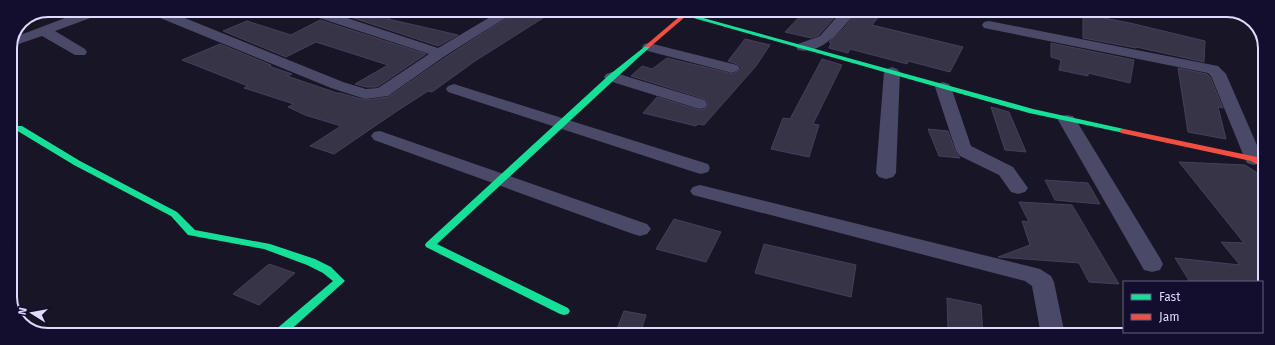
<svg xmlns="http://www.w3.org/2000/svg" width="1275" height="345" font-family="'Fira Sans',sans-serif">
<rect width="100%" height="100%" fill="#181526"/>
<path fill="#373447" stroke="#45405a" d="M339,10H403L388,19L458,35L438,46L335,12Z
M519,10L554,11L475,61L432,92L428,91L397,111L334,154L310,146L341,126L305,115L288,107L294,104L244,88L248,86L182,60L220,44L271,65L269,66L292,74L287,76L337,93H340L365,100L388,97L446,57Z
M805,11H840L819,35L811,38L785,32Z
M857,11H883L872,25L963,47L950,72L908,61L907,64L850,49L848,53L829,48L831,43L829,42L846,26Z
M1083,14L1130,23L1205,41L1204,62L1136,47V48L1083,38Z
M320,20L426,54L377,87H366L355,84L388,65L316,42L286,57L223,31L247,21L291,35Z
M745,39L770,45L756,66L704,125L698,124L696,126L643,113L657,97L699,110L705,109L708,103L705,99L631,76L642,66L652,69L667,58L733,74L742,68L737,64L728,61Z
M1051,43L1134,60L1130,83L1088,73V76L1059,70L1061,60L1051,57Z
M822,59L842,65L813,124L819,125L809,157L771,149L783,118L790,119Z
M1178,68L1207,74L1210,77L1223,108L1218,107L1226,139L1188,132Z
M991,107L1009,112L1026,152L1005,150Z
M928,129L948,131L955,151L960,158L939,156Z
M1179,162L1245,165L1256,172L1264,179V294L1262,292V282H1190L1175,258L1240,265L1221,242L1244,243Z
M1045,180L1088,183L1100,204L1055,200Z
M1019,202L1072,205L1119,284L1089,282L1079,263L998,257L1030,245L1022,221L1029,222Z
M674,219L721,232L706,262L656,249Z
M764,244L856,265L851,297L755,273Z
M269,264L295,273L259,305L233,294Z
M947,298L981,305L983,335H969L948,330Z
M624,311L646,315L640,334H615Z"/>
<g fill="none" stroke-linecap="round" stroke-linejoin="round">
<path fill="#4a4967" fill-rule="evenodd" d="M86,10H106L104,13L55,31L85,49L87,52L85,55H75L42,36L10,47L15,37Z
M146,10H165L343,82L366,89L378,88L429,54L304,13L303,10H323L438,48L502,10H518L445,56L388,96L365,99L331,88L148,13Z
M842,11H856C844,28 821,56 798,50L796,47L798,44L820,36Z
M989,21L1218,66L1226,74L1263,159L1261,163L1254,165L1247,163L1245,159L1211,76L1208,73L984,28L982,25L984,22Z
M649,43L737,65L740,68L737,71L732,73L644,50L642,47L644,44Z
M892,67L897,69L900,72L896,173L893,177L886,179L879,177L876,173L884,72L887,69Z
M612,72L705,100L707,104L705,108L699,109L606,80L604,77L606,74Z
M943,82L949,84L951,87L971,146L1013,167L1028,188L1025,192L1018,194L1011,192L999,175L960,156L956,151L935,87L937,84Z
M454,84L708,164L710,168L708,172L701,174L694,172L448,92L446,89L448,86Z
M1067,115L1073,116L1076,120L1160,258L1163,264L1160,270L1152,272L1144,270L1058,120L1061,116Z
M380,131L647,224L651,229L647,234L640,236L633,234L374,140L371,136L374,132Z
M700,185L1040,269L1051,276L1054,282L1065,335H1041L1032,286L1025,281L693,195L690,191L693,187Z"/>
<path fill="#16e098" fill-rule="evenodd" d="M669,11H678L1033,109L1124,129L1128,131L1124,133L1029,113Z
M648,44L650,45V47L615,79L437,244L568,308L570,311L568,314L564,315L560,314L426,247L425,245L426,243L609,75Z
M16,126H22L80,161L177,212L195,230L270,244L315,259L331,267L345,281L286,334H272L274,331L333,281L323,273L307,265L264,249L188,235L171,216L74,165L16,130L15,128Z"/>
<path fill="#f24e42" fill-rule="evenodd" d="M686,11H692L650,47H646V45Z
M1121,129H1124L1257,157L1264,161V168L1251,161L1121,133L1120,131Z"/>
</g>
<path d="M0 0H1275V345H0ZM48 17H1227A31 31 0 0 1 1258 48V297A31 31 0 0 1 1227 328H48A31 31 0 0 1 17 297V48A31 31 0 0 1 48 17Z" fill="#130e2d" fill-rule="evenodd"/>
<path fill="none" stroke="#dedbff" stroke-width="2" d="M48 17H1227A31 31 0 0 1 1258 48V297A31 31 0 0 1 1227 328H48A31 31 0 0 1 17 297V48A31 31 0 0 1 48 17Z"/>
<rect x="1123" y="281" width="140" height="52" fill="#130e2d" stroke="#646081"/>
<rect x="1131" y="294" width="20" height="6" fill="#16e098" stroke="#646081"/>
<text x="1159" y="301" font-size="12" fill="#dedbff">Fast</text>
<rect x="1131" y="314" width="20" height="6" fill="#f24e42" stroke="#646081"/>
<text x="1159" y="321" font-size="12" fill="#dedbff">Jam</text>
<g transform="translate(32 313) rotate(281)" stroke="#130e2d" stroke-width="3" paint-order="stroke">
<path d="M0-3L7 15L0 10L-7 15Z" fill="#dedbff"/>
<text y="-6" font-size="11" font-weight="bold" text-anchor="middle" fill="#dedbff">N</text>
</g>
</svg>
